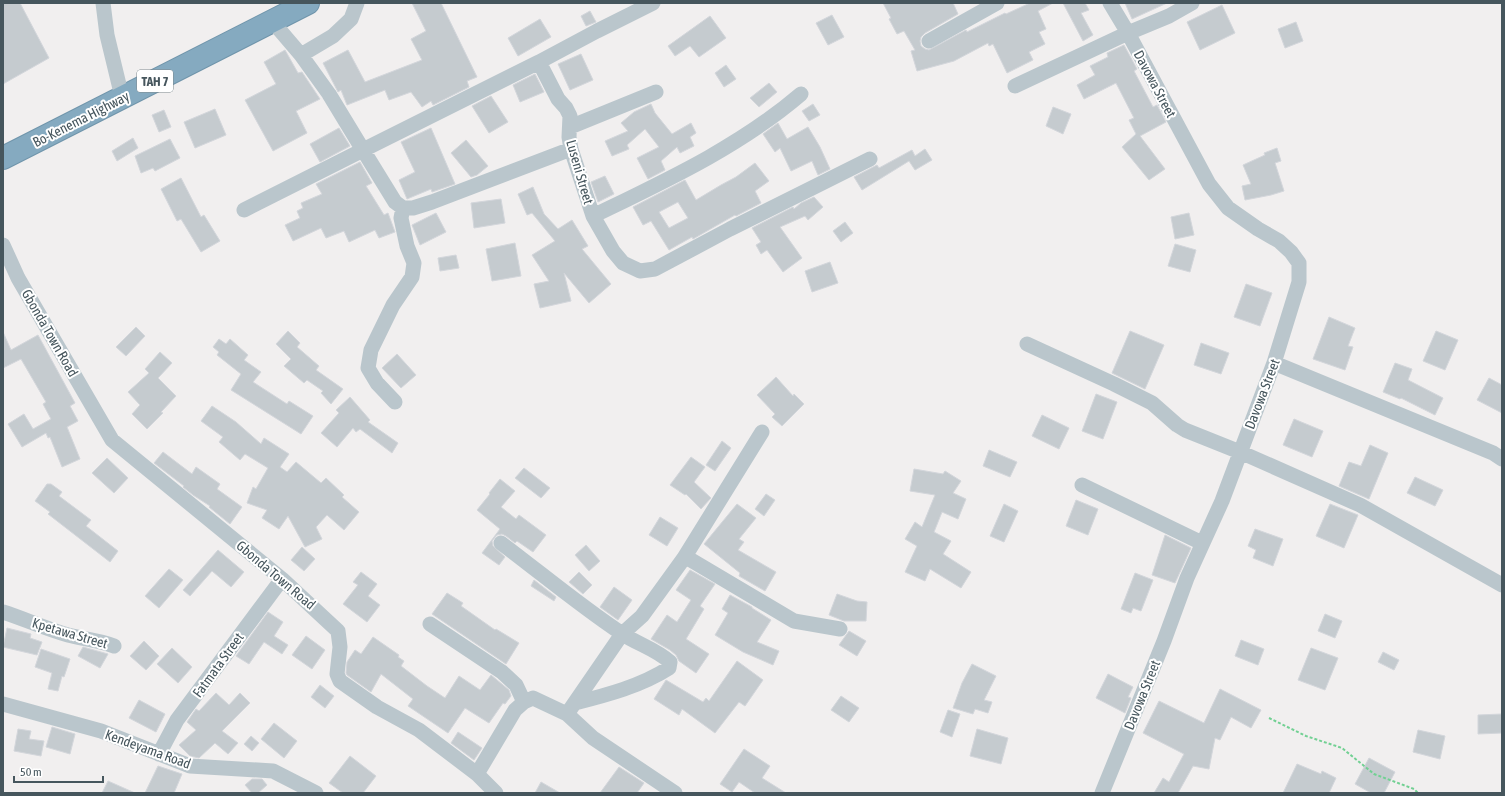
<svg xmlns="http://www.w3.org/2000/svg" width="1505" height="796" font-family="'Asap Condensed',sans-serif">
<rect width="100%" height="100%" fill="#f1efef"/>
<path fill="#c5cbcf" stroke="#d3d6db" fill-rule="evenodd" d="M3,3H20L49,58L3,84Z
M412,3H441L477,77L467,81L469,87L433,105L431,101L422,107L411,92L389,100L385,90L347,105L341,90L338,92L323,63L348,50L365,82L422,60L411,39L426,31Z
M883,3H953L958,14L925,33L921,37L920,41L921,46L925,49L929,50L966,30L967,32L1005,13L1006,14L1030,3H1053L1038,11L1046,29L1039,32L1045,44L1029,52L1033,60L1007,73L993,44L989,46L988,43L954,61L917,71L911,51L915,50L904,31L897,34L889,19L891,18Z
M1063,3H1085L1089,10L1081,13L1093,35L1083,41Z
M1125,3H1167L1132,19Z
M1222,5L1235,33L1200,50L1187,22Z
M590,11L596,22L586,26L581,16Z
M832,15L844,37L828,45L816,23Z
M710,16L726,38L699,57L690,46L675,56L668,46Z
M540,19L551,37L518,56L508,38Z
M1296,22L1303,41L1285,48L1278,29Z
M1124,45L1137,69L1134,71L1153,107L1157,105L1166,122L1140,136L1165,169L1149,180L1122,147L1136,134L1129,120L1134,118L1116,83L1084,99L1077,85L1095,75L1090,66L1108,57L1107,53Z
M285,50L298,73L302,72L320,99L296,111L307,133L273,151L245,100L276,84L264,62Z
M581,54L593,80L570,90L558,64Z
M726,65L736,79L724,87L715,73Z
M535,74L544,92L520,102L513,85Z
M769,83L777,92L759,107L750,98Z
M491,96L508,122L489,133L472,106Z
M651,104L655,113L672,134L691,123L696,133L690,137L694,146L680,153L677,147L661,161L665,170L648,179L637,158L659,147L645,129L627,145L629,149L612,156L605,141L628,131L621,123L634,112Z
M813,104L820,115L809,121L802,111Z
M1053,107L1071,114L1063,134L1046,126Z
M215,109L226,135L195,148L184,122Z
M164,110L171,127L159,132L152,115Z
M778,123L787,139L808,127L820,147L830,169L818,175L812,161L791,171L780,148L775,152L763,134Z
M339,128L350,146L320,162L310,144Z
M431,128L455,184L432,192L431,189L407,199L399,180L415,172L401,142Z
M133,138L138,148L117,161L112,151Z
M170,139L180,158L155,171L153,168L141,173L135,156Z
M466,140L488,166L477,175L471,177L451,153Z
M1277,148L1281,161L1275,163L1284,191L1271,195L1245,200L1242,186L1251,184L1243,165L1265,155L1264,153Z
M925,149L932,160L915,170L909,161L862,190L854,177L877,165L879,168L912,150L915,156Z
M360,162L372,183L366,186L384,215L388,213L395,232L379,238L375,230L349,242L344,231L326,238L321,228L293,241L285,225L300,218L297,211L303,208L301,203L322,194L316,184Z
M755,163L769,181L755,191L761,203L736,216L735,215L693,239L692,237L669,250L651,221L643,225L633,207L685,180L696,200L721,185L736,177ZM678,202L688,218L669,228L659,212Z
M605,176L614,194L598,202L591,182Z
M181,178L201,217L204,215L220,241L201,252L181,219L177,221L161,189Z
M533,187L544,214L558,229L572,220L588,246L582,249L611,284L589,303L564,273L571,301L540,308L534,284L549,281L532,255L555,241L532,213L527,215L518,194Z
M814,197L823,207L808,220L805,216L780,227L802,258L783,272L767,250L761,254L756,245L761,242L752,228L793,207L794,209L801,203Z
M501,199L505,223L474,228L471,203Z
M436,213L446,232L420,245L412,225Z
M1189,213L1194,235L1175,239L1171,217Z
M845,222L853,233L841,242L833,231Z
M515,243L521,276L492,281L486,249Z
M1175,244L1196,250L1190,272L1168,266Z
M456,255L459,268L440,271L438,258Z
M830,262L838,283L812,292L805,271Z
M1246,284L1272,293L1260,326L1234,317Z
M1329,317L1355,328L1348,346L1353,347L1345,370L1313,359Z
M136,327L145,336L126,356L116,347Z
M288,331L300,343L297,347L319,366L316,370L343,389L331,404L321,393L323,391L307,380L304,383L284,366L291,359L276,344Z
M1130,331L1164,345L1145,389L1112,373Z
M1436,331L1458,340L1445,370L1423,361Z
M3,332L11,350L38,335L75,403L70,406L78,421L67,427L80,459L62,467L50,437L48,438L46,433L22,447L8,424L24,414L33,429L51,419L43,404L46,402L21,359L3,368Z
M219,339L226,344L230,339L248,355L244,360L261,372L253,382L287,404L289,401L313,416L301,434L231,390L241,374L217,355L219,352L213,347Z
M1201,343L1229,353L1221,374L1194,365Z
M160,352L172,363L158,378L176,396L161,412L163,413L147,429L132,414L140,405L128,392L149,373L145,369Z
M397,354L416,375L401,388L382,368Z
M1395,363L1412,369L1408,380L1443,398L1435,415L1401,398L1400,399L1383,392Z
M776,377L793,396L794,394L804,404L782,426L772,417L775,414L757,395Z
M1489,378L1502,385V413L1477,400Z
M1096,394L1117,402L1103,439L1082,431Z
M350,397L370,420L368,422L398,443L392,453L360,429L356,432L353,428L337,447L321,433L339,413L336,410Z
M212,406L236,422L261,444L264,438L289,454L280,467L287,472L296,462L321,483L326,478L344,495L342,497L359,512L344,530L327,515L316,527L322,539L305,547L288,516L279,529L262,518L267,510L247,503L253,487L256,489L268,468L245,454L240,460L219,442L223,437L201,421Z
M1042,415L1069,428L1059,449L1032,436Z
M1294,419L1323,431L1312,457L1283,445Z
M722,441L731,448L715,471L706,465Z
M1370,445L1388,453L1369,499L1339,486L1349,462L1361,466Z
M989,450L1017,462L1010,477L983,466Z
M163,452L192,474L196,467L220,484L217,489L242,507L230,524L209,507L210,506L193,495L183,487L184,486L154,463Z
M691,457L705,467L694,482L711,498L701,509L686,494L685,495L670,485Z
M107,458L128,478L114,493L92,473Z
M524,468L550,488L541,498L515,478Z
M914,469L943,474L945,471L961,481L953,493L966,499L958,519L942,512L934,532L951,541L943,554L971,572L961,588L930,569L925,581L905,572L917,546L905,539L915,522L922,527L935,495L910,491Z
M1415,477L1443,490L1435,506L1407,493Z
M500,479L515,491L501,507L516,519L519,515L546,535L533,552L517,541L515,543L506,536L502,534L497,535L492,541L493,546L505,557L499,565L482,553L500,529L477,510L490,494L489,493Z
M47,484H51L62,492L59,496L91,520L86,526L118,551L110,562L48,514L50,512L35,501Z
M766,494L775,500L764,516L755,509Z
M1076,500L1098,509L1088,535L1066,526Z
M737,504L756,518L739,539L744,542L738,550L776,572L765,591L739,576L740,573L704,544Z
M1004,504L1018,511L1004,542L990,536Z
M1330,504L1358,515L1344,548L1316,536Z
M660,517L678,528L667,546L649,535Z
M1255,529L1283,539L1273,566L1253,558L1256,550L1248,546Z
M1165,535L1191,548L1175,583L1152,575Z
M586,545L600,561L589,571L575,555Z
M302,547L315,559L304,571L291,560Z
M218,550L244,572L231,587L212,571L190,596L183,590Z
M169,569L183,580L159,608L145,596Z
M690,570L715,584L700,606L704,609L686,639L709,654L696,673L679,661L676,655L670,650L651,639L667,615L677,622L691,600L676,590Z
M361,572L377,584L368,596L380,605L367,622L343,604L358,585L353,582Z
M579,572L592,585L583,594L569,582Z
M1135,573L1153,580L1141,611L1133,608L1131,613L1121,609Z
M534,580L556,597L554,601L531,586Z
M614,587L632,600L618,620L600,607Z
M447,593L463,603L461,606L495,630L496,629L519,643L506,664L432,614Z
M837,594L857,601L867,602L866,621H844L829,615Z
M730,595L752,607V608L771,620L757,642L779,651L773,665L743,652L715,635L728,613L722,609Z
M268,612L283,622L274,636L288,645L282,654L264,642L249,664L236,656Z
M1325,614L1342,621L1335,638L1318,631Z
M7,628L31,634L30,638L42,642L37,655L3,647Z
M849,631L866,641L857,656L839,645Z
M306,636L325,650L312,669L292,655Z
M373,637L399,655L398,657L404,661L401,666L427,686L445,698L459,676L480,690L491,675L509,690L511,696L505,704L503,703L489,723L465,708L448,733L408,706L413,699L381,674L371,692L347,675L346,673L347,662L355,650L361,654Z
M1241,640L1264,649L1258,665L1235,656Z
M144,641L159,656L146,670L130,656Z
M83,647L108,654L100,668L78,656Z
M172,648L192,667L178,683L157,664Z
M1311,648L1338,658L1325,690L1298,680Z
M41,649L70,659L64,677L62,676L58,691L48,689L52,673L35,667Z
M1383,652L1399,660L1394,670L1378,662Z
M737,661L763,680L745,706L739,702L715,733L682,709L679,715L654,699L666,680L703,702L706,698L709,701Z
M972,664L996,676L984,700L992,702L988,713L975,709L973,714L953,708L962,683Z
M1108,674L1133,687L1128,697L1131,698L1125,713L1096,698Z
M320,685L334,696L325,708L311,697Z
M1220,689L1261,710L1251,728L1231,717L1220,740L1215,738L1209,769L1193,766L1178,793H1154L1163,778L1169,782L1184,754L1143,733L1159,701L1204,723Z
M216,693L229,705L240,693L250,703L222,731L238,743L228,754L215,743L199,758L190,756L179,745L196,730L187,722L196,709L199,711Z
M841,696L859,708L849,722L831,710Z
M139,700L165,714L156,732L129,718Z
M948,710L960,714L952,737L940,732Z
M1502,714V733L1478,734V715Z
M274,723L297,741L284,758L261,739Z
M52,727L75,734L70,754L46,747Z
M18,729L31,731L29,739L44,741L41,756L14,751Z
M977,729L1008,738L1001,764L970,756Z
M1418,730L1445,736L1440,759L1413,752Z
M458,732L482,748L474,760L451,743Z
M251,736L259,743L252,751L244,744Z
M744,749L770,766L762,778L786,793H755L739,782L732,792L720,784Z
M350,756L376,776L363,793H343L329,783Z
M1369,758L1395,772L1384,793H1371L1355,784Z
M1297,764L1321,774L1322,771L1336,778L1329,793H1283Z
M158,766L182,774L174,793H145Z
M619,767L644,783L637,793H600Z
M252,779H262L267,785L258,793H252L245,785Z
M108,781L135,793H102Z
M541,782L560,793H535Z"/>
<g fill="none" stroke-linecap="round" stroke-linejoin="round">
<defs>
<path id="highway" d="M3,158L308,3"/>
</defs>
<use href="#highway" stroke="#7095ab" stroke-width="24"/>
<path stroke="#72d093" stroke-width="2" stroke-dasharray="3 2" stroke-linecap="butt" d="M1269,718L1306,736L1342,748L1374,774L1414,789L1418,793"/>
<path stroke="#bac6cc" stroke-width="15" d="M103,3L107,35L122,97
M272,21L301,55L329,94L363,150L539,62L558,99L566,108L570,116L569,137L571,149L593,216L613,251L623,263L640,271L655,269L730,229L870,159
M929,41L997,3
M301,55L333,36L351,19L357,3
M539,62L597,31L653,3
M1015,86L1128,33L1169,16L1192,3
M570,127L656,92
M244,210L363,150L395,202L403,208H413L432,202L571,149
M593,216C665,181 739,147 801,94
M3,245L18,278L112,440L282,579L338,631L340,647L337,674L340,681L377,707L419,730L477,774L515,710L524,702L533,698L567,714L593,738L675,793
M1027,344L1114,384L1152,403L1177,425L1185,430L1240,452L1360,505L1502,585
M1274,363L1493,453L1502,459
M395,402L377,383L368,368L371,350L393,305L412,277L414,263L407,246L401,218L403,208
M1082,485L1202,543
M501,543C541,573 579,605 621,633C637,644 656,649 670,662L669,668C641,686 607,695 575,703
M684,558L762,432
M3,612C25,619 46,629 68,635C84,639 99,640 114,646
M430,624L502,672L516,685L524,702
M3,704L101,731L190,766L273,771L316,793
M567,714L622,634L642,616L684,558L691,560L794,621L840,629
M159,754L177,720L282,579
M477,774L496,793
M1102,793L1164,641L1187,578L1222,501L1274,363L1299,282V263L1291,252L1279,241L1258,229L1228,208L1209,184L1128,33L1110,3"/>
<use href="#highway" stroke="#85aac0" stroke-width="22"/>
</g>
<g text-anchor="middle" stroke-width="4" stroke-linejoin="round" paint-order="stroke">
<rect fill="#fff" stroke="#7e898e" stroke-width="1" x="137" y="70" width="36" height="22" rx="3"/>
<g font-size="13" font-weight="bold" fill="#46565d">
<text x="155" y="86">TAH 7</text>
</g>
<g font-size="14" fill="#46565d" stroke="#fff">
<text transform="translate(1155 84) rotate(62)" y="5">Davowa Street</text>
<text transform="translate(81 119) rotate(-27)" y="5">Bo-Kenema Highway</text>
<text transform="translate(580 172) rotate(74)" y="5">Luseni Street</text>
<text transform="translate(50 333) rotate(60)" y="5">Gbonda Town Road</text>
<text transform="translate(1262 394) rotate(-69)" y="5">Davowa Street</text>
<text transform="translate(276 575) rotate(40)" y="5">Gbonda Town Road</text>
<text transform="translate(70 633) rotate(16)" y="5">Kpetawa Street</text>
<text transform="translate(218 665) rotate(-54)" y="5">Fatmata Street</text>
<text transform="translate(1142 695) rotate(-68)" y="5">Davowa Street</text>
<text transform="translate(148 749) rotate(20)" y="5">Kendeyama Road</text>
</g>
</g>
<rect width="1505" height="796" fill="none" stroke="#46565d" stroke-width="8"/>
<path d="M14 776v6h89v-6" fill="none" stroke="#46565d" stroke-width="2"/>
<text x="20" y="776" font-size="12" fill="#46565d" stroke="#ffffff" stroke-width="3" paint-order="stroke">50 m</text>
</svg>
